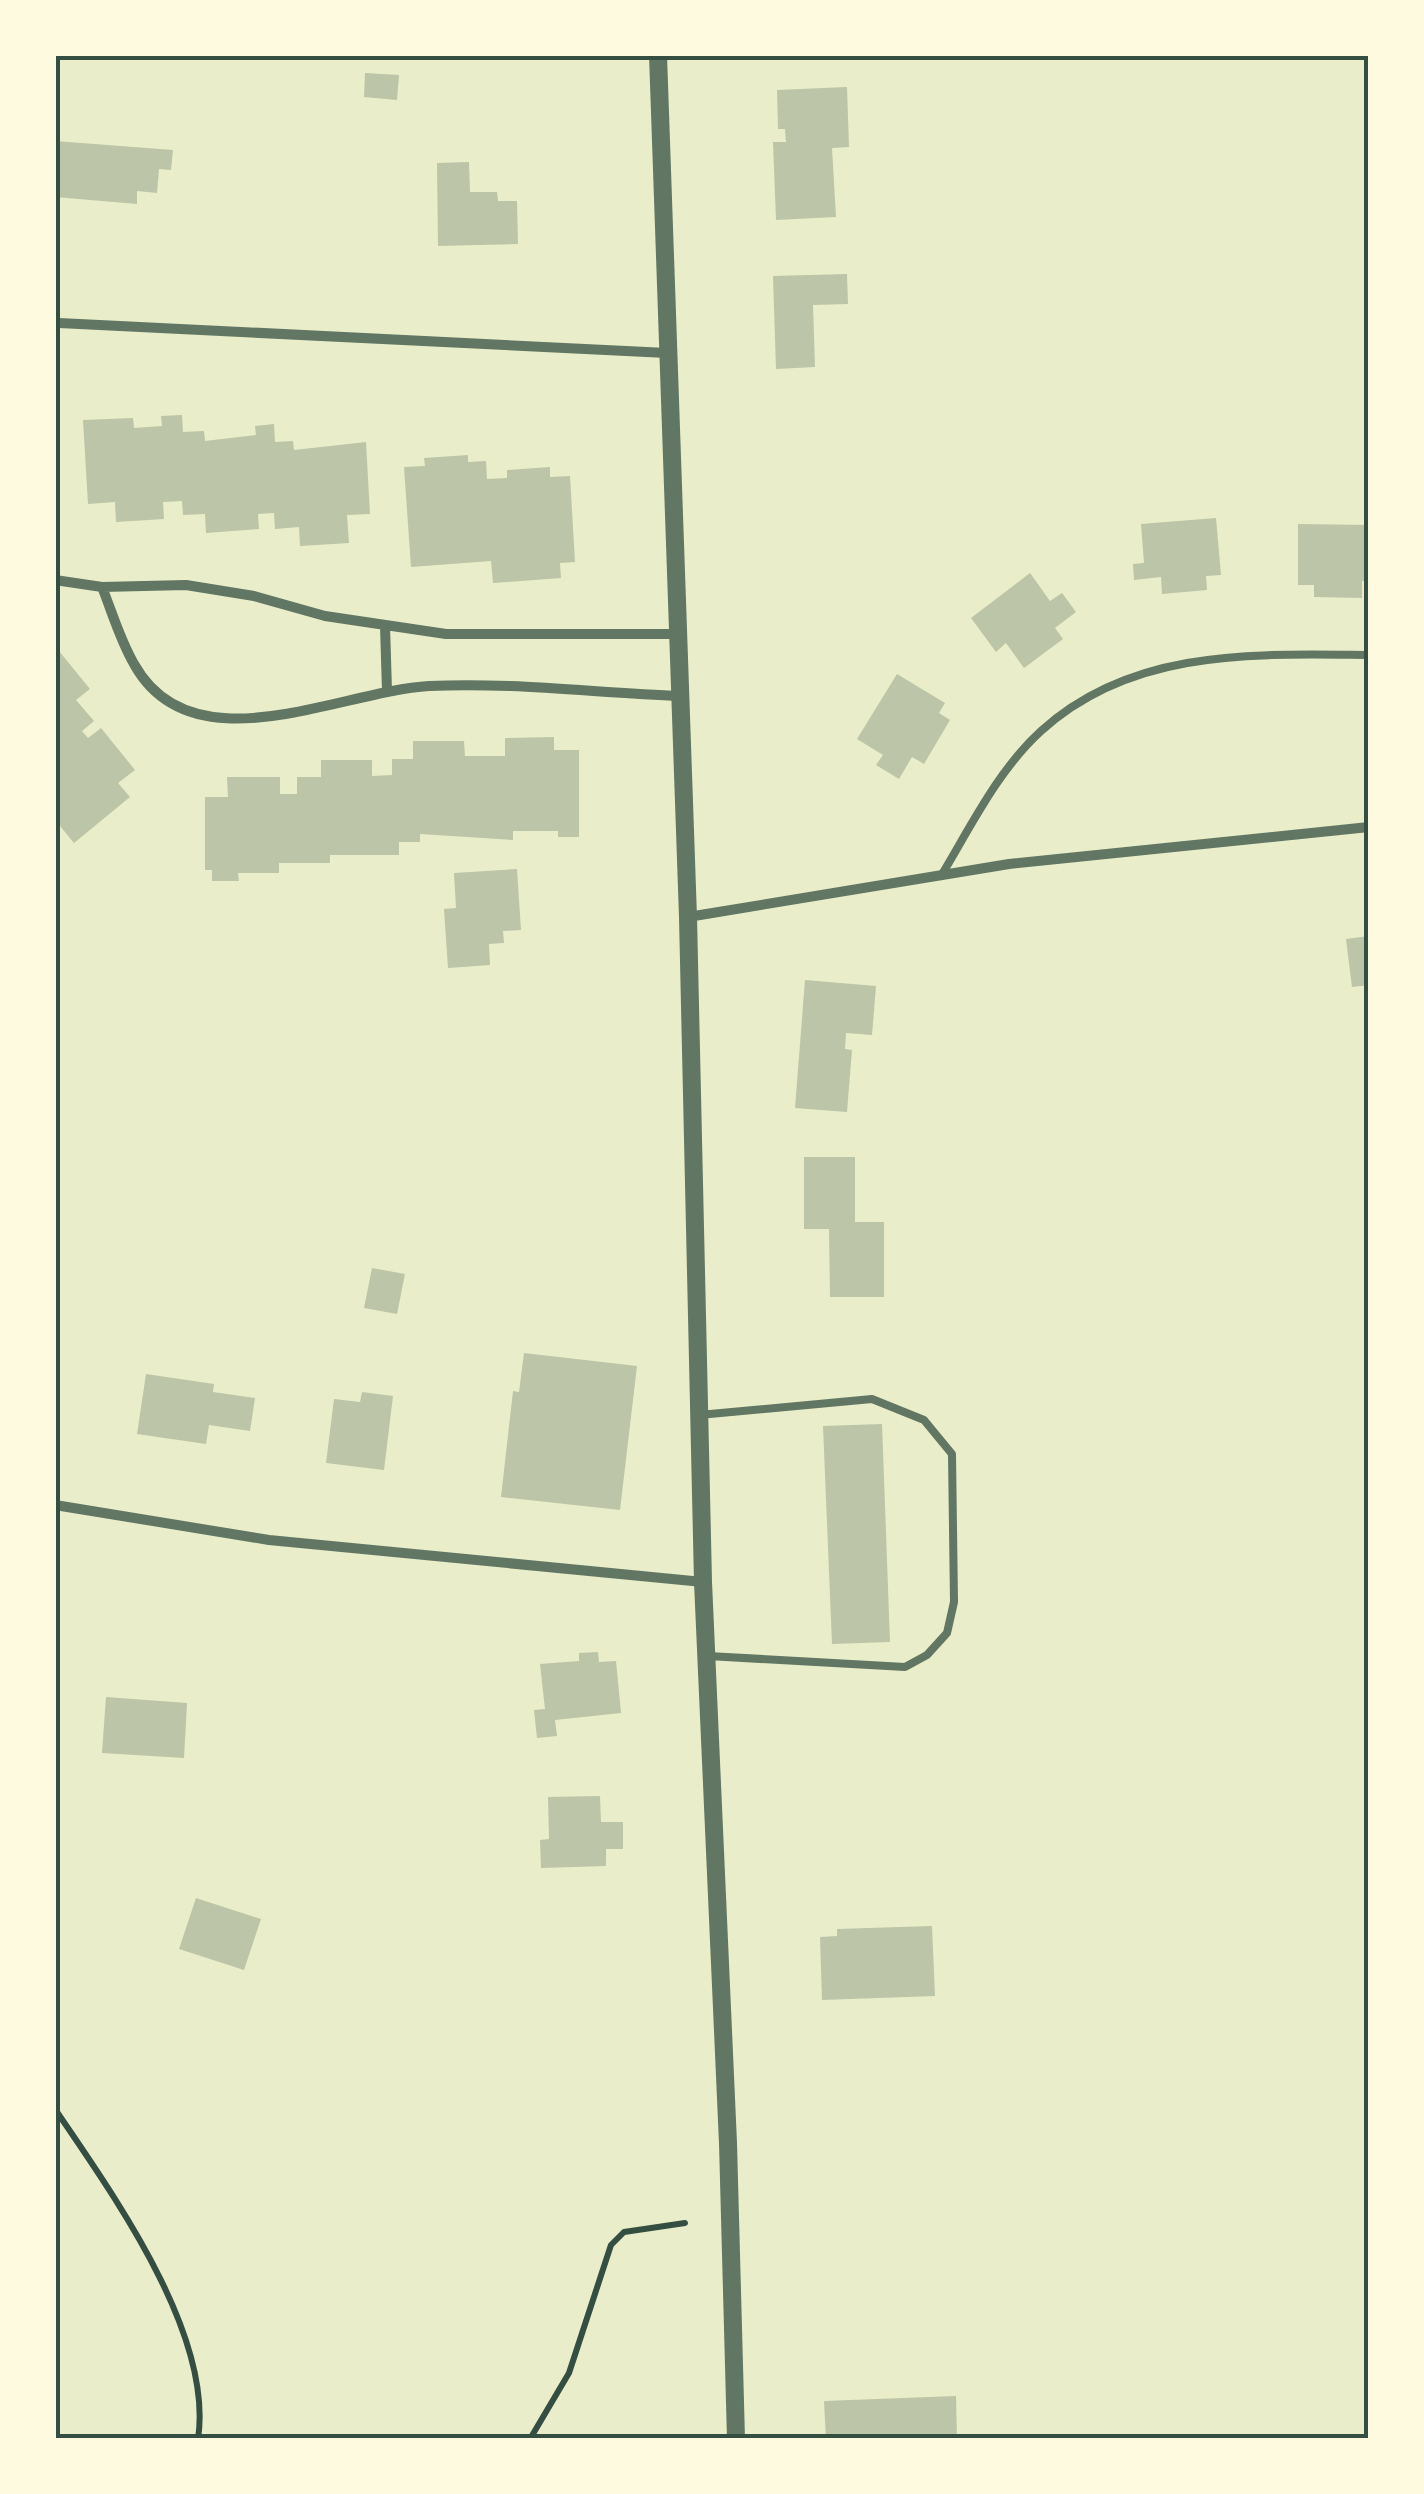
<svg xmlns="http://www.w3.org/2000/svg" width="1424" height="2494" font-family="'Alegreya Sans',sans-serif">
<rect width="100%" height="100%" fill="#e9edc9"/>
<path fill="#bcc5a7" d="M365,73L399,75L397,100L364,97Z
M847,87L849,147L832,148L836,217L776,220L773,142H786L785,129H778L777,90Z
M55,141L173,150L171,170L159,169L157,193L137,191V204L55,197Z
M469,162L470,192H497L498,201H517L518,244L438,246L437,163Z
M847,274L848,304L813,305L815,367L776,369L773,276Z
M182,415L183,432L204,431L205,441L256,435L255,426L274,424L275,442L293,441L294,450L366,442L370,514L347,515L349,543L300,546L299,527L275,529L274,513L258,514L259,529L206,533L205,514L183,515L182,501L163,502L164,519L116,522L115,502L88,504L83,420L133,418L134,428L162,426L161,416Z
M468,455V462L486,461L487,479L507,478V470L550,467V477L570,476L575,562L560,563L561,578L493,583L491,561L411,567L404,467L425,466L424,458Z
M1216,518L1221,575L1206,576L1207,590L1162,594L1161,577L1134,580L1133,564L1144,563L1141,524Z
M1298,524L1369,525V581H1362V598L1314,597V585H1298Z
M1030,573L1050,601L1062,593L1076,612L1055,628L1063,639L1024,668L1006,643L996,652L971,618Z
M55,646L90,689L76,700L94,721L82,731L88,738L101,728L135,770L118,783L130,797L74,843L55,820Z
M897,674L945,703L939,713L950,720L924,764L912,757L899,779L876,765L883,755L857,739Z
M554,737V750H579V837H558V831H513V840L420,834V842H399V855H330V863H279V873H238L239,881H212V870H205V797H228L227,777H280V794H297V777H321V760H372V776L392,775V759H413V741H464L465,756H505V738Z
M517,869L521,930L503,931L504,943L489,944L490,965L448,968L444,909L456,908L454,873Z
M1369,936V985L1352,987L1346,939Z
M805,980L876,986L872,1035L846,1033L845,1049L852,1050L847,1112L795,1108Z
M804,1157H855V1222H884V1297H830L829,1229H804Z
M372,1268L405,1274L397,1314L364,1308Z
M524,1353L637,1366L620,1510L501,1497L513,1391L519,1392Z
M146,1374L214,1384L213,1392L255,1398L250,1431L209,1425L206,1444L137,1434Z
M362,1392L393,1396L384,1470L326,1463L334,1399L360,1402Z
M882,1424L890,1642L832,1644L823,1426Z
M598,1652L599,1662L616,1661L621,1713L555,1720L557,1736L537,1738L534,1710L545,1709L540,1664L579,1661V1653Z
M106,1697L187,1703L184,1758L102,1753Z
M600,1796L601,1822H623V1849H606V1866L541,1868L540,1840L549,1839L548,1797Z
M196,1898L261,1919L244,1970L179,1949Z
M932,1926L935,1996L822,2000L820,1937L837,1936V1929Z
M956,2396L957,2439H826L824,2401Z"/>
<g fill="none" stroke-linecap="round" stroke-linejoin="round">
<path stroke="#344e41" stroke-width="6" d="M55,2109C111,2192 214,2333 198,2439
M530,2439L569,2373L611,2245L624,2232L685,2223"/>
<path stroke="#617663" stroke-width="8" d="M941,876C970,828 998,770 1041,731C1132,648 1254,654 1369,655
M699,1415L872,1399L924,1420L952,1454L954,1602L947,1633L927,1655L905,1667L708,1656"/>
<path stroke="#617663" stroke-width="10" d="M59,323L667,353
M55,580L102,587L186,585L254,596L325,616L446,634H677
M102,587C112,612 120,640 134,664C192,769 341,691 429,686C512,682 597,693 680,696
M385,626L387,691
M688,917L1009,864L1369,827
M55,1505L269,1540L703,1582"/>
<path stroke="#617663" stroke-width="18" d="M658,55L688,917L703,1582L728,2143L736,2439"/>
</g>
<rect width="1424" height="2494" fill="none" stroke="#fefae0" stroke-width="115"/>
<rect x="58" y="58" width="1308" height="2378" fill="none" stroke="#344e41" stroke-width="4"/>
</svg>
